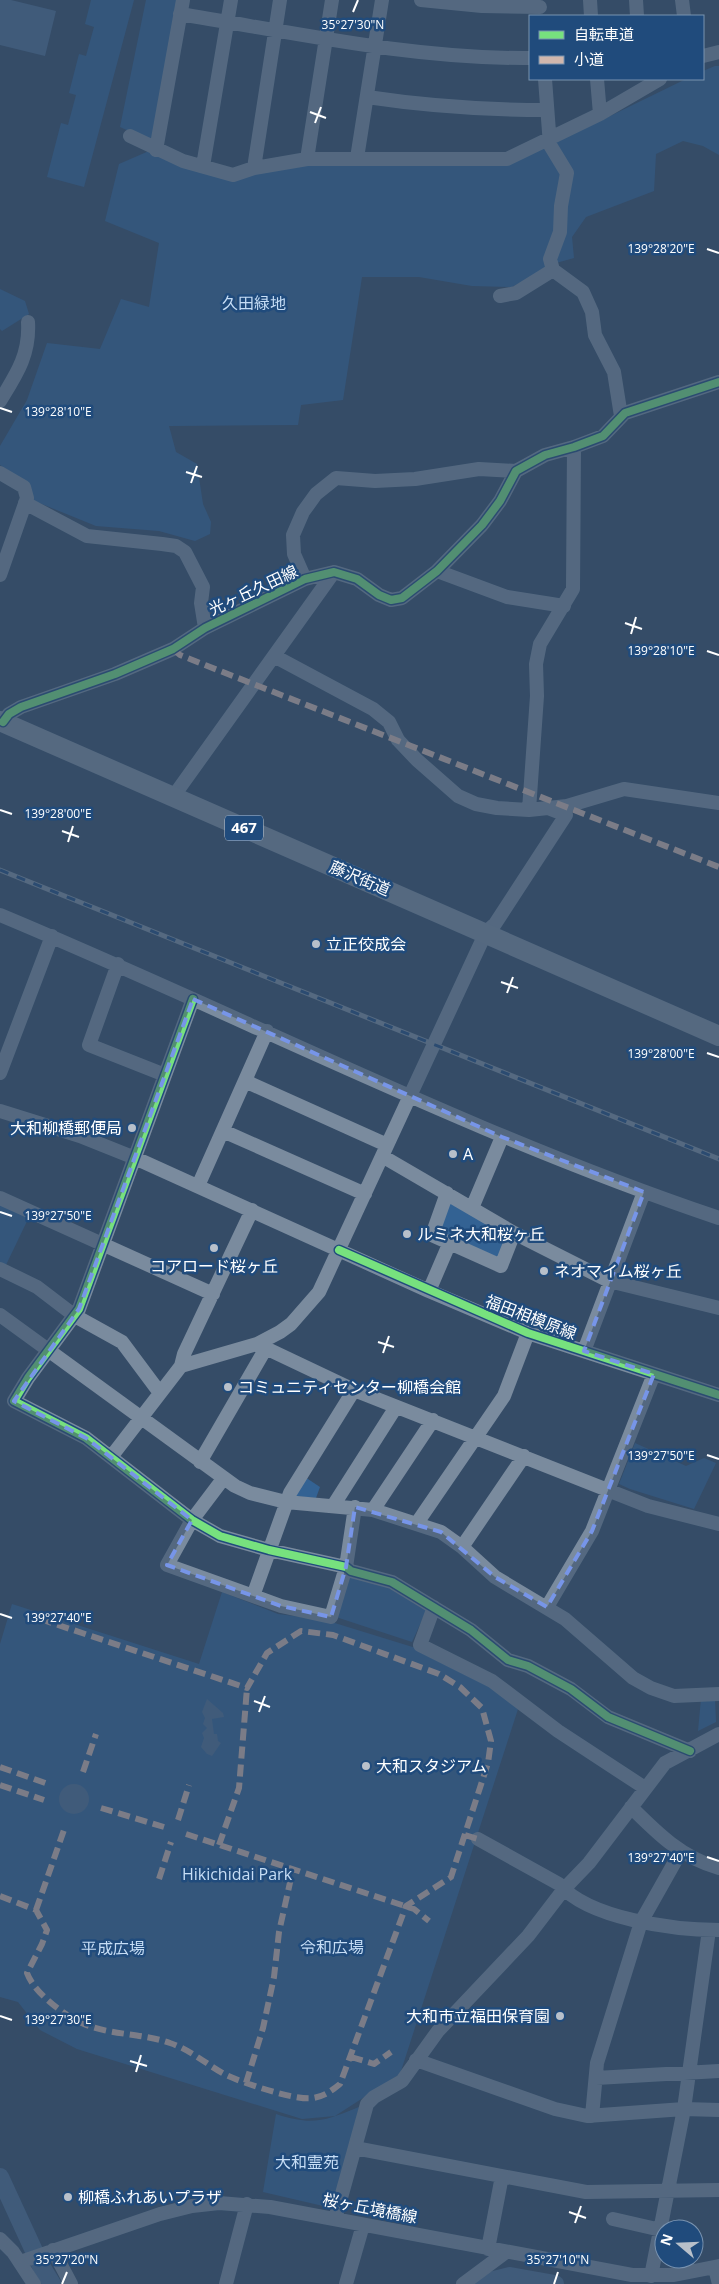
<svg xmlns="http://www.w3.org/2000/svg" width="719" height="2284" font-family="'Open Sans','Noto Sans JP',sans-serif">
<rect width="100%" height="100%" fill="#354c67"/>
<path fill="#336293" d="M91,0H134L84,187L47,177L61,123L68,125L76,95L69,93L79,54L86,56L94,27L85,24Z
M146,0H177L151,141L120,127Z
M715,66H719V155L703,146L683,141L656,154L654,191L586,217L572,237L574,258L556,263L512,287L472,286L419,277H362L343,400L301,405L298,425L169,426L176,452L197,464L203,504L211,522L210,534L195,541L159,531L96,526L32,500L28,483L0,465V446L27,400L47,343L100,349L121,299L149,307L159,243L105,221L119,164L149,151L225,171L300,161L490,165L565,138L686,79H703V71Z
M0,289L25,301L29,314L2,331L0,329Z
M449,1201L509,1235L498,1260L438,1232Z
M0,1204L29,1217L5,1267L0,1264Z
M635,1443L686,1466L704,1458L716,1463L694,1509L630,1489L619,1484Z
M305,1477L320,1487L316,1498L293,1496Z
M349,1576L393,1589L427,1609L412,1642L336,1617Z
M222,1592L278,1614L325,1620L419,1649L484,1680L518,1709L400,2074L335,2116L302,2119L77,2049L40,2030L18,2002L0,1997V1644L12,1604L199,1664Z
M701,1699L715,1700L716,1722L698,1731Z
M359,2107L336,2209L263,2192L276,2114C312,2126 325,2121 359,2107Z"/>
<path fill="#4e6d91" d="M0,0H11L56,11L45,56L0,45Z
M207,1699L223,1713L224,1717L212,1719L214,1734H217L218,1741L221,1743L212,1756L207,1754L201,1747L204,1738L202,1733L207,1728L203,1724L205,1718L202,1712Z
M59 1799a15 15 0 1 1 30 0a15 15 0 1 1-30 0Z"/>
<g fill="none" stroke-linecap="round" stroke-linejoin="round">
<path stroke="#4e6d91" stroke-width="18" d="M0,2177L41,2266L52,2284
M478,2284L510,2276L555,2284"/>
<path stroke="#7a8b9e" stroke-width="14" d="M421,0L482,6L540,7
M590,0L591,16
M636,0L637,16
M682,0L684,16
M180,14C296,33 413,59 530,58
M703,56L719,52
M545,79L550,145L567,173L561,206L560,232L550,259L553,270L583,292L592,312L595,335L614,372L621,416
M597,79L600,114
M367,97C427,106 486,110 547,110
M130,136L183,161L233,175L254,168L307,159H507L600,114L660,79
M156,150L183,0
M357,158L382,0
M307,159L332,0
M203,166L231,0
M254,168L280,0
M500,296L516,293L553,270
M0,401C16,375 30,355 28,322
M0,473L24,487L27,498L0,575
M25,503L87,536L162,544L176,546L185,552L203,587L201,603L205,628
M437,571L507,597L564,606
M305,579L294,554L293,535L303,512L316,494L336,478L375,481L415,479L479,469L516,471
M274,656L373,709L389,722L398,740L417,760L458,796L476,804L497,808L529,810L567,806L624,789L719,803
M3,722L9,714L21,707L115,674L173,649L205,628L305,579L334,572L357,579L379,595L391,600L402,598L437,571L482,525L500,501L516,471L545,455L574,447L603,436L625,413L719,382
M173,797L334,572
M529,810L537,696L536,664L540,644L573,589L574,447
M0,915C240,1015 472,1135 719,1218
M118,964L89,1045L165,1075
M193,999L79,1309L28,1378L14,1401L86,1438L192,1520L220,1536L269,1550L346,1567L351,1571L392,1582L471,1630L508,1660L528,1666L571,1689L608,1717L690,1751
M0,1073L52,936
M245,1081L387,1145
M0,1111L80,1136L135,1158L429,1291L528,1333L719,1395
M223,1131L365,1194
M382,1156L514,1233L609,1281L719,1308
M198,1186L267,1031
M447,1193L432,1235L501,1266L514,1233
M0,1198L213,1294
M472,1208L502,1137
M0,1269L37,1287L75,1316L122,1342L160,1393
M429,1291L450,1242
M0,1315L235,1486L250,1493L286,1502L373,1510L441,1532L462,1547L495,1577L565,1619L633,1678L651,1688L674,1696L719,1694
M257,1344L354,1390L648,1506L719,1524
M584,1351L644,1192
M181,1366L184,1354L252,1210
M111,1457L181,1366L257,1344L280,1332L291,1324L319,1292L486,932L495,924L566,815L548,808
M200,1462L266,1348
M223,1479L192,1520L167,1565L281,1606L331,1617L346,1567L355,1507
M333,1506L396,1407
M373,1510L433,1420
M417,1523L504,1396L528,1333
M462,1547L524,1456
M253,1596L290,1493L354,1390
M434,1607L420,1645L492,1681L558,1731L645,1788
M547,1607L592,1531L654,1374
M631,1807C657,1833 682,1858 719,1868
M478,1839L559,1884C589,1919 674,1930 719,1930
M416,2060L555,2109L587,2116L684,2109L719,2110
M596,2078L719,2071
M592,2116L597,2063L641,1922L681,1851
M355,2148L586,2192L719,2190
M335,2219L367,2104L374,2097L402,2081L438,2031L528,1936L564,1889L589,1863L665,1763L719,1734
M613,2219L661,2230
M0,2239L13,2252L34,2284
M488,2249L502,2176
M53,2250L71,2284
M20,2262L160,2214L192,2206L219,2203L270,2207L632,2275H674L719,2266
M715,2268L719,2284
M651,2276L684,2109L709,1930
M226,2284L247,2204
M346,2284L363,2225
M463,2284L506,2252"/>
<path stroke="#7c8c9e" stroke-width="20" d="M0,721L719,1036"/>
<defs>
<path id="rail" d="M0,870L719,1159"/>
</defs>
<use href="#rail" stroke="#7c8c9e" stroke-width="5"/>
<use href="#rail" stroke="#204b7c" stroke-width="3" stroke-dasharray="9" stroke-linecap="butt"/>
<path stroke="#d1b7ad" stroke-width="6" stroke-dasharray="12 6" stroke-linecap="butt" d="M173,649L180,655L205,665L719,867
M0,1767L48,1784
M83,1772L96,1734
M0,1785L44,1800
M101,1808L164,1827
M178,1820L189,1785
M186,1834L414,1909L429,1921
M465,1835L478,1839
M219,1845L239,1788L247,1688
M159,1879L171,1842
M0,1896L36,1910L47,1930L42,1944L27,1973C35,1995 70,2020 92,2027C117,2035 145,2034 170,2043C191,2050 207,2065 226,2075C243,2083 296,2101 313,2098C325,2096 331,2091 340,2084L406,1906L451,1877L488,1763L491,1741L482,1708L460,1687L439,1674L333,1635L301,1631L267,1653L247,1688L46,1621
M36,1910L65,1827
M351,2057L374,2064L391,2052
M246,2083L263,2028L274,1977L279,1932L293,1869"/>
<defs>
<path id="cycleway" d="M3,722L9,714L21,707L115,674L173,649L205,628L305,579L334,572L357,579L379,595L391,600L402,598L437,571L482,525L500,501L516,471L545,455L574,447L603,436L625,413L719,382
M193,999L79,1309L28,1378L14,1401L86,1438L192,1520L220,1536L269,1550L346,1567L351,1571L392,1582L471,1630L508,1660L528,1666L571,1689L608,1717L690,1751
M339,1250L528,1333L719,1395"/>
</defs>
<use href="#cycleway" stroke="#204b7c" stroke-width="11"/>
<use href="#cycleway" stroke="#77e17e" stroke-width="8"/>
</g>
<path d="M0 0H719V2284H0ZM193,999L502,1137L644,1192L584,1351L654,1374L592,1531L547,1607L495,1577L441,1532L355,1507L346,1567L331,1617L281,1606L167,1565L192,1520L86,1438L14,1401L79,1309Z" fill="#354c67" fill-opacity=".55" fill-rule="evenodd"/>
<path fill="none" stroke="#7795e8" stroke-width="4" stroke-dasharray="10 6" stroke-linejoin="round" d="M193,999L502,1137L644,1192L584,1351L654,1374L592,1531L547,1607L495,1577L441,1532L355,1507L346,1567L331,1617L281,1606L167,1565L192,1520L86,1438L14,1401L79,1309Z"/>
<path fill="none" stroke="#fff" stroke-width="2" d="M353,12L358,0M310,112L326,118M315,123L321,107M707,249L719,253M0,408L12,412M186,472L202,477M191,483L197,466M625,623L642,629M631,634L636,617M707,651L719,655M0,810L12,814M62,831L79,837M68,842L73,826M501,982L518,988M507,993L513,977M707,1053L719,1057M0,1212L12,1216M378,1342L394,1347M383,1353L389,1336M707,1455L719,1459M0,1614L12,1618M254,1701L270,1707M259,1712L265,1696M707,1857L719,1861M0,2016L12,2020M130,2061L147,2066M136,2072L141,2055M569,2212L586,2218M575,2223L581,2206M62,2284L67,2272M554,2284L558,2272"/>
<g fill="#b8c0ca" stroke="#204b7c" stroke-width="2">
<circle cx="316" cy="944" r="5"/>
<circle cx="132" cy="1128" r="5"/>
<circle cx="453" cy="1154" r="5"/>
<circle cx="407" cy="1234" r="5"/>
<circle cx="214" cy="1248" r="5"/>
<circle cx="544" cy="1271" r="5"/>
<circle cx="228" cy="1387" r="5"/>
<circle cx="366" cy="1766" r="5"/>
<circle cx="560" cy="2016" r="5"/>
<circle cx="68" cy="2197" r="5"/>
</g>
<g text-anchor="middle" stroke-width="5" stroke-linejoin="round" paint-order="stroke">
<rect fill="#204b7c" stroke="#bcc9d8" stroke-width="1" x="225" y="815.5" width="38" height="25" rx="4"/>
<g font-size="15" font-weight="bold" fill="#fff">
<text x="244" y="833">467</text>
</g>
<g font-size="16" fill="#c6ddf5" stroke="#204b7c">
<text x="254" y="309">久田緑地</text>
<text x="237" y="1880">Hikichidai Park</text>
<text x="332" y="1953">令和広場</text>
<text x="113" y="1954">平成広場</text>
<text x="307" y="2168">大和霊苑</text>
</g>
<g font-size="16" fill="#fff" stroke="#204b7c">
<text transform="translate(253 590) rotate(-25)" y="6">光ヶ丘久田線</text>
<text transform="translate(360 878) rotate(23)" y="6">藤沢街道</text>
<text transform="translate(531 1317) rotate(21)" y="6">福田相模原線</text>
<text transform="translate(370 2208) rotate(11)" y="6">桜ヶ丘境橋線</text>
</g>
<g font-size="16" fill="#fff" stroke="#204b7c" text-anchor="start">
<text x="326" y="950">立正佼成会</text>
<text x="122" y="1134" text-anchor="end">大和柳橋郵便局</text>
<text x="463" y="1160">A</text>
<text x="417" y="1240">ルミネ大和桜ヶ丘</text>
<text x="214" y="1272" text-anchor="middle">コアロード桜ヶ丘</text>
<text x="554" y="1277">ネオマイム桜ヶ丘</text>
<text x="238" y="1393">コミュニティセンター柳橋会館</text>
<text x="376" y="1772">大和スタジアム</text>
<text x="550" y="2022" text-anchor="end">大和市立福田保育園</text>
<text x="78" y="2203">柳橋ふれあいプラザ</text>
</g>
</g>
<g font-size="12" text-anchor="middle" fill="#fff" stroke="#204b7c" stroke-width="5" stroke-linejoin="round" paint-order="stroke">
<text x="353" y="29">35°27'30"N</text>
<text x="661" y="253">139°28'20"E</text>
<text x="58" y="416">139°28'10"E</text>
<text x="661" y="655">139°28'10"E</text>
<text x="58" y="818">139°28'00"E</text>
<text x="661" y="1058">139°28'00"E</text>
<text x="58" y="1220">139°27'50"E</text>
<text x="661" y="1460">139°27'50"E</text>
<text x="58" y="1622">139°27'40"E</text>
<text x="661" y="1862">139°27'40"E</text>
<text x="58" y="2024">139°27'30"E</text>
<text x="67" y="2264">35°27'20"N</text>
<text x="558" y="2264">35°27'10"N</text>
</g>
<rect x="529" y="15" width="175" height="65" fill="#204b7c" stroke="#7993b0"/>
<rect x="539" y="31" width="25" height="8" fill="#77e17e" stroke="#7993b0"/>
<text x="574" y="40" font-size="15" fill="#ffffff">自転車道</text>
<rect x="539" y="56" width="25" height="8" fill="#d1b7ad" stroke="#7993b0"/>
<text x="574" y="65" font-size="15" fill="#ffffff">小道</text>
<g transform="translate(679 2244) rotate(289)"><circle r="24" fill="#204b7c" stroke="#7993b0"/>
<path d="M0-4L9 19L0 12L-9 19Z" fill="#b8c0ca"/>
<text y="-8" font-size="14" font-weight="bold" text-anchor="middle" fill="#ffffff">N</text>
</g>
</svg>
